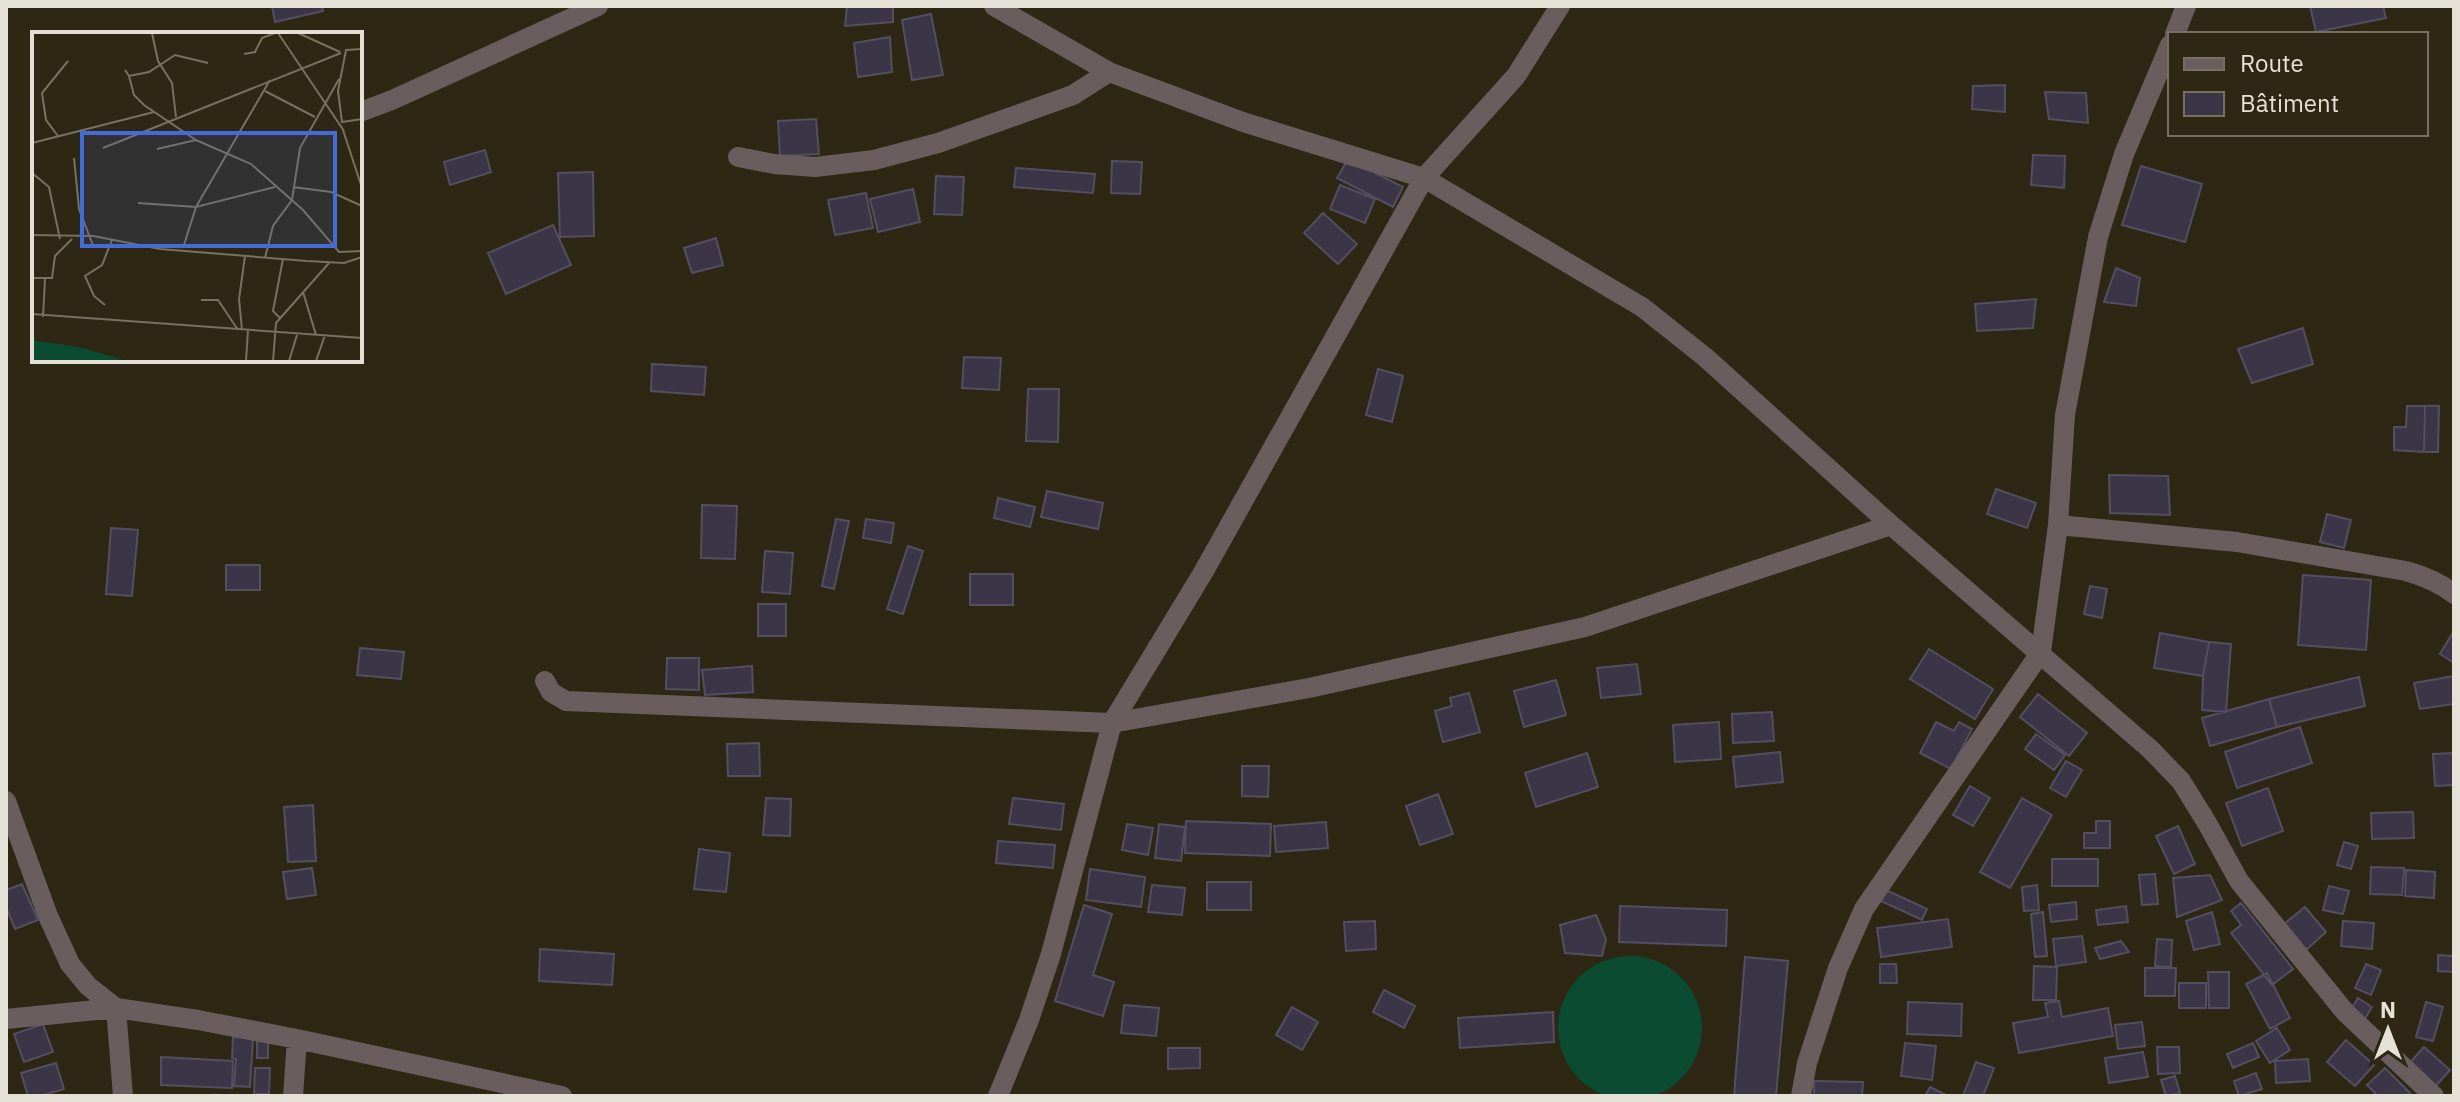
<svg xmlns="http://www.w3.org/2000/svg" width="2460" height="1102" font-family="'IBM Plex Sans',sans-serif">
<rect width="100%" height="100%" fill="#2e2714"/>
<path fill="#0a4b31" d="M1558 1028a72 72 0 1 1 144 0a72 72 0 1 1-144 0Z"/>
<path fill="#3b3547" stroke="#544e61" stroke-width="2" d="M272,6H322L323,11L275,22Z
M847,6H893V22L845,26Z
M2310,6H2383L2386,18L2316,32Z
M931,14L943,75L912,80L902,20Z
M890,37L892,72L858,77L854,43Z
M2005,85V112L1972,109L1973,86Z
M2045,92L2086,93L2088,123L2049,119Z
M816,119L819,154L780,156L778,121Z
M485,150L491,172L450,185L444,162Z
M2033,155L2065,156L2064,188L2031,185Z
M1348,159L1403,187L1393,207L1337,178Z
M1112,161L1142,162L1140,194L1111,193Z
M2141,166L2202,184L2185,242L2122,225Z
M1016,168L1095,174L1093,193L1014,187Z
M593,172L594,236L560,237L558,173Z
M936,176L964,177L962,215L934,214Z
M1340,185L1375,199L1365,223L1330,209Z
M913,189L920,222L878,232L870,199Z
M866,193L873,228L835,235L828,200Z
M1323,213L1357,244L1338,264L1304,233Z
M553,225L571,265L506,294L488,253Z
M716,238L723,265L692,273L684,248Z
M2116,268L2140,278L2136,306L2104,302Z
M2036,299L2033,328L1977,331L1975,304Z
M2303,328L2313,364L2252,383L2238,349Z
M964,357L1001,358L999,390L962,388Z
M652,364L706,367L704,395L651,391Z
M1378,369L1403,376L1392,422L1366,415Z
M1028,389H1059L1058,442L1026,441Z
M2407,406H2425L2424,452L2394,450V427H2406Z
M2425,406H2439L2438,452H2424Z
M2109,475L2168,476L2170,515L2110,513Z
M1996,489L2036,503L2027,528L1987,514Z
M1047,491L1103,503L1098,529L1041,517Z
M998,498L1035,507L1030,527L994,518Z
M702,505L737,506L735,559L701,558Z
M2327,514L2351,520L2344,548L2320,542Z
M836,519L849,521L834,589L822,586Z
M866,519L894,523L891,543L863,538Z
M111,528L138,530L132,596L106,594Z
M908,546L923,551L903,614L887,609Z
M765,551L793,553L790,594L762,592Z
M226,565H260V590H226Z
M970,574H1013V605H970Z
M2303,575L2371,580L2366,650L2298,645Z
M2090,586L2107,589L2102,618L2084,614Z
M758,604H786V636H758Z
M2453,632L2454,633V663L2440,654Z
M2160,633L2209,642L2203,676L2154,668Z
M2209,642L2231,644L2226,712L2202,710L2203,676Z
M360,648L404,652L401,679L357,675Z
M1929,649L1993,689L1975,719L1910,679Z
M667,658H699V690L666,689Z
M1637,664L1641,694L1601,698L1597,668Z
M752,666L753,692L705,695L702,670Z
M2454,676V704L2420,709L2414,683Z
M2359,677L2365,706L2277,727L2269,699Z
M1556,680L1566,715L1524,727L1514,691Z
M1469,693L1480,732L1443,742L1435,711L1452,706L1450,698Z
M2038,694L2087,733L2069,756L2020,717Z
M2269,699L2277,727L2210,746L2202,718Z
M1772,712L1774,741L1733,743L1732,714Z
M1719,722L1721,759L1675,762L1673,725Z
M1936,722L1954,731L1959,722L1972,729L1951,769L1920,753Z
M2300,727L2312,763L2237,788L2225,752Z
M2036,734L2065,755L2054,770L2025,749Z
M759,743L760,776H728L727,744Z
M1780,752L1783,782L1736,787L1733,757Z
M1587,753L1598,787L1536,807L1525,773Z
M2454,753V785L2435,786L2433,754Z
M2066,761L2082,770L2066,797L2050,788Z
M1242,766H1269L1268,797L1242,796Z
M1970,786L1990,798L1973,826L1953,815Z
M2268,788L2283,831L2242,846L2226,803Z
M1438,794L1453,834L1420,845L1406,806Z
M766,798L791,799L790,836L763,835Z
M1013,798L1064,804L1061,830L1009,824Z
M2022,798L2052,815L2010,888L1980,872Z
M313,805L316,861L288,862L284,807Z
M2413,812L2414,838L2372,839L2371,813Z
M1186,821L1271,824L1270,856L1185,853Z
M2096,821H2110V848H2084V833H2096Z
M1326,822L1328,848L1276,852L1274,826Z
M1127,824L1153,828L1148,855L1122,850Z
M1159,824L1185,827L1181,861L1155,858Z
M2178,826L2195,864L2174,874L2156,836Z
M998,841L1055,845L1053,868L996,863Z
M2344,842L2358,846L2351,869L2337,865Z
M699,849L730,853L726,892L694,889Z
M2052,859H2098V886H2052Z
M2371,867L2404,868L2402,895L2370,894Z
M312,868L316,895L287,899L283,872Z
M1090,869L1145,877L1141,907L1086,900Z
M2406,870L2435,872L2434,898L2405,896Z
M2155,874L2158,904L2142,905L2139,875Z
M2210,875L2222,900L2177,917L2173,878Z
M1207,882H1251V910H1207Z
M22,884L38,920L15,929L6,907V890Z
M1152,885L1185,888L1182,915L1148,912Z
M2037,885L2039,910L2024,911L2022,887Z
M2329,886L2349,891L2343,914L2323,910Z
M1886,890L1927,909L1922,920L1881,901Z
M2076,902L2077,919L2051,922L2049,905Z
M2241,903L2293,969L2272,985L2231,933L2241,925L2231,911Z
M1084,905L1112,914L1093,975L1114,982L1103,1016L1055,1001Z
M1620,906L1727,910L1726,946L1619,942Z
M2126,906L2128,922L2098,925L2096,910Z
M2305,907L2326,932L2306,950L2284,924Z
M2043,912L2047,956L2035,957L2031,914Z
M2212,912L2220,944L2194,950L2186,921Z
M1596,915L1606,939L1602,956L1565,953L1560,925Z
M1948,919L1952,947L1881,957L1877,928Z
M1375,921L1376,949L1346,951L1344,922Z
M2343,921L2374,923L2372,949L2341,946Z
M2082,936L2086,962L2056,966L2053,939Z
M2157,939L2172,940L2171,967L2155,966Z
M2121,941L2129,952L2100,959L2095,948Z
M540,949L614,954L612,985L539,981Z
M2438,955L2454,956V972L2438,971Z
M1745,957L1788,961L1776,1096H1734Z
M1880,964H1896L1897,983H1880Z
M2366,964L2381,970L2371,995L2355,988Z
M2034,966L2057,967L2056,1000H2033Z
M2145,968H2176L2175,996H2145Z
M2208,972H2229V1008H2209Z
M2267,973L2290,1018L2270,1029L2246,984Z
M2179,983H2206V1008H2179Z
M1384,990L1415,1006L1404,1028L1373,1012Z
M2358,998L2372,1007L2363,1022L2349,1013Z
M2059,1001L2062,1017L2108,1008L2113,1036L2019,1053L2013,1023L2048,1017L2045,1003Z
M1908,1002L1962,1004L1961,1036L1907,1034Z
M2426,1002L2443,1007L2433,1041L2416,1037Z
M1124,1005L1159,1008L1156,1036L1121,1033Z
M1292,1007L1318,1022L1302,1050L1276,1035Z
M1553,1012L1554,1042L1460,1048L1458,1018Z
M2142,1022L2145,1046L2118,1049L2115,1025Z
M43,1024L53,1052L24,1062L14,1034Z
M2277,1028L2290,1050L2270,1063L2256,1041Z
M233,1037L253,1039L250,1087L234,1086L236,1059L232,1058Z
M2346,1040L2374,1065L2355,1086L2327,1062Z
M257,1041H268V1058H257Z
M1905,1043L1936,1046L1932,1080L1901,1076Z
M2253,1043L2259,1057L2233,1068L2227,1054Z
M2157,1047H2179L2180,1073L2158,1074Z
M2424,1047L2450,1070L2434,1088L2407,1066Z
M1168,1048H1200V1068L1168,1069Z
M2143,1052L2148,1077L2109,1083L2105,1058Z
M161,1057L233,1061L232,1088L161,1085Z
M2308,1059L2310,1081L2276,1083L2275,1061Z
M1976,1062L1994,1068L1983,1096H1963Z
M56,1063L64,1089L40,1096H28L21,1073Z
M255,1068H270L269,1094H254Z
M2385,1068L2410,1093L2406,1096H2378L2367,1085Z
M2256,1073L2262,1089L2239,1096L2234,1081Z
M2175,1076L2180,1093L2166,1096L2161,1080Z
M1814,1081L1863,1082L1862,1096H1814Z
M1930,1087L1948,1096H1925Z"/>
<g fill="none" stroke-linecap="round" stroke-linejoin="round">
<path stroke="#695d5d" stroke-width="20" d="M994,6L1109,72L1243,122L1424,178L1642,307L1705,357L1891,525L2150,749L2181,781L2207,823L2239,881L2345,1012L2434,1096
M2175,34L2186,6
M360,112L392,100L598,6
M738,157L774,164L815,167L874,160L938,143L1073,95L1109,72
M2058,525L2237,542L2406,571C2424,576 2439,582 2454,594
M545,681L551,692L566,701L1112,723L1309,688L1585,627L1891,525
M6,801L48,916L70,964L88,986L116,1008L123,1096
M6,1019L116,1008L198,1020L297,1039L562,1096
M293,1096L297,1039
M998,1096L1029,1020L1051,954L1112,723L1204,571L1424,178L1516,76L1560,6
M1801,1096L1807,1063L1838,968L1864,909L2041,652L2058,525L2065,415L2098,237L2124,154L2170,45"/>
</g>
<g transform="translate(32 32)">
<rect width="330" height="330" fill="#2e2714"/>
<path d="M0,308L47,315L95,329H0Z" fill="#0a4b31"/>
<path fill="none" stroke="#787162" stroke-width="2" d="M120,1L126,29L140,51L144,85M246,1L312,99M266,1L308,20M330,17L314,18L306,59L310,90L330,87M212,22L223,20L230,6L243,1M93,38L97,44L117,40L143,23L176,31M97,44L102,63L112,73L164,108L219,132L271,178L307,220L330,219M233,59L283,85M311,98L330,156M26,104L14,88L10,61L36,29M0,111L122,80M71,116L309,21M125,117L164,108M42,126L47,177L62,216M0,141L17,155L28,207M261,155L299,160L330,174M106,171L164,175L243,155M0,203L61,204L128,217L275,229L312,231L330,225M151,216L164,175L238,48M233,226L241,194L260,168L268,116L307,47M0,246H20L23,224L40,207M271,260L284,303M169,268H186L206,298M73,273L62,264L53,244L70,233L80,208M0,282L330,306M11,285L13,247M249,287L241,279L251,227M210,298L207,267L213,224M214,329L216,298M241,329L244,291L297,231M257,329L265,303M284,329L293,303"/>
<path fill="#456bd8" fill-opacity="0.15" stroke="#456bd8" stroke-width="4" d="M50,101H303V214H50Z"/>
<rect width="330" height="330" fill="none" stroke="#e6e1d6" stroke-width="4"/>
</g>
<rect width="2460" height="1102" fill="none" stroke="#e6e1d6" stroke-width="16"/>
<rect x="2168" y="32" width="260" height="104" fill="#2e2714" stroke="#787162" stroke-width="2"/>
<rect x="2184" y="58" width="40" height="12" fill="#695d5d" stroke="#787162" stroke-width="2"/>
<text x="2240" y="72" font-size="24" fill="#e6e1d6">Route</text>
<rect x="2184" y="92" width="40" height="24" fill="#3b3547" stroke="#787162" stroke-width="2"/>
<text x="2240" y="112" font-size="24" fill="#e6e1d6">Bâtiment</text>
<g transform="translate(2388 1030)" stroke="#2e2714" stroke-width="6" paint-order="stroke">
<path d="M0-6L14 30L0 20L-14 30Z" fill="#e6e1d6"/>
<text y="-12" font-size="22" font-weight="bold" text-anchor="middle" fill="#e6e1d6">N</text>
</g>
</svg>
